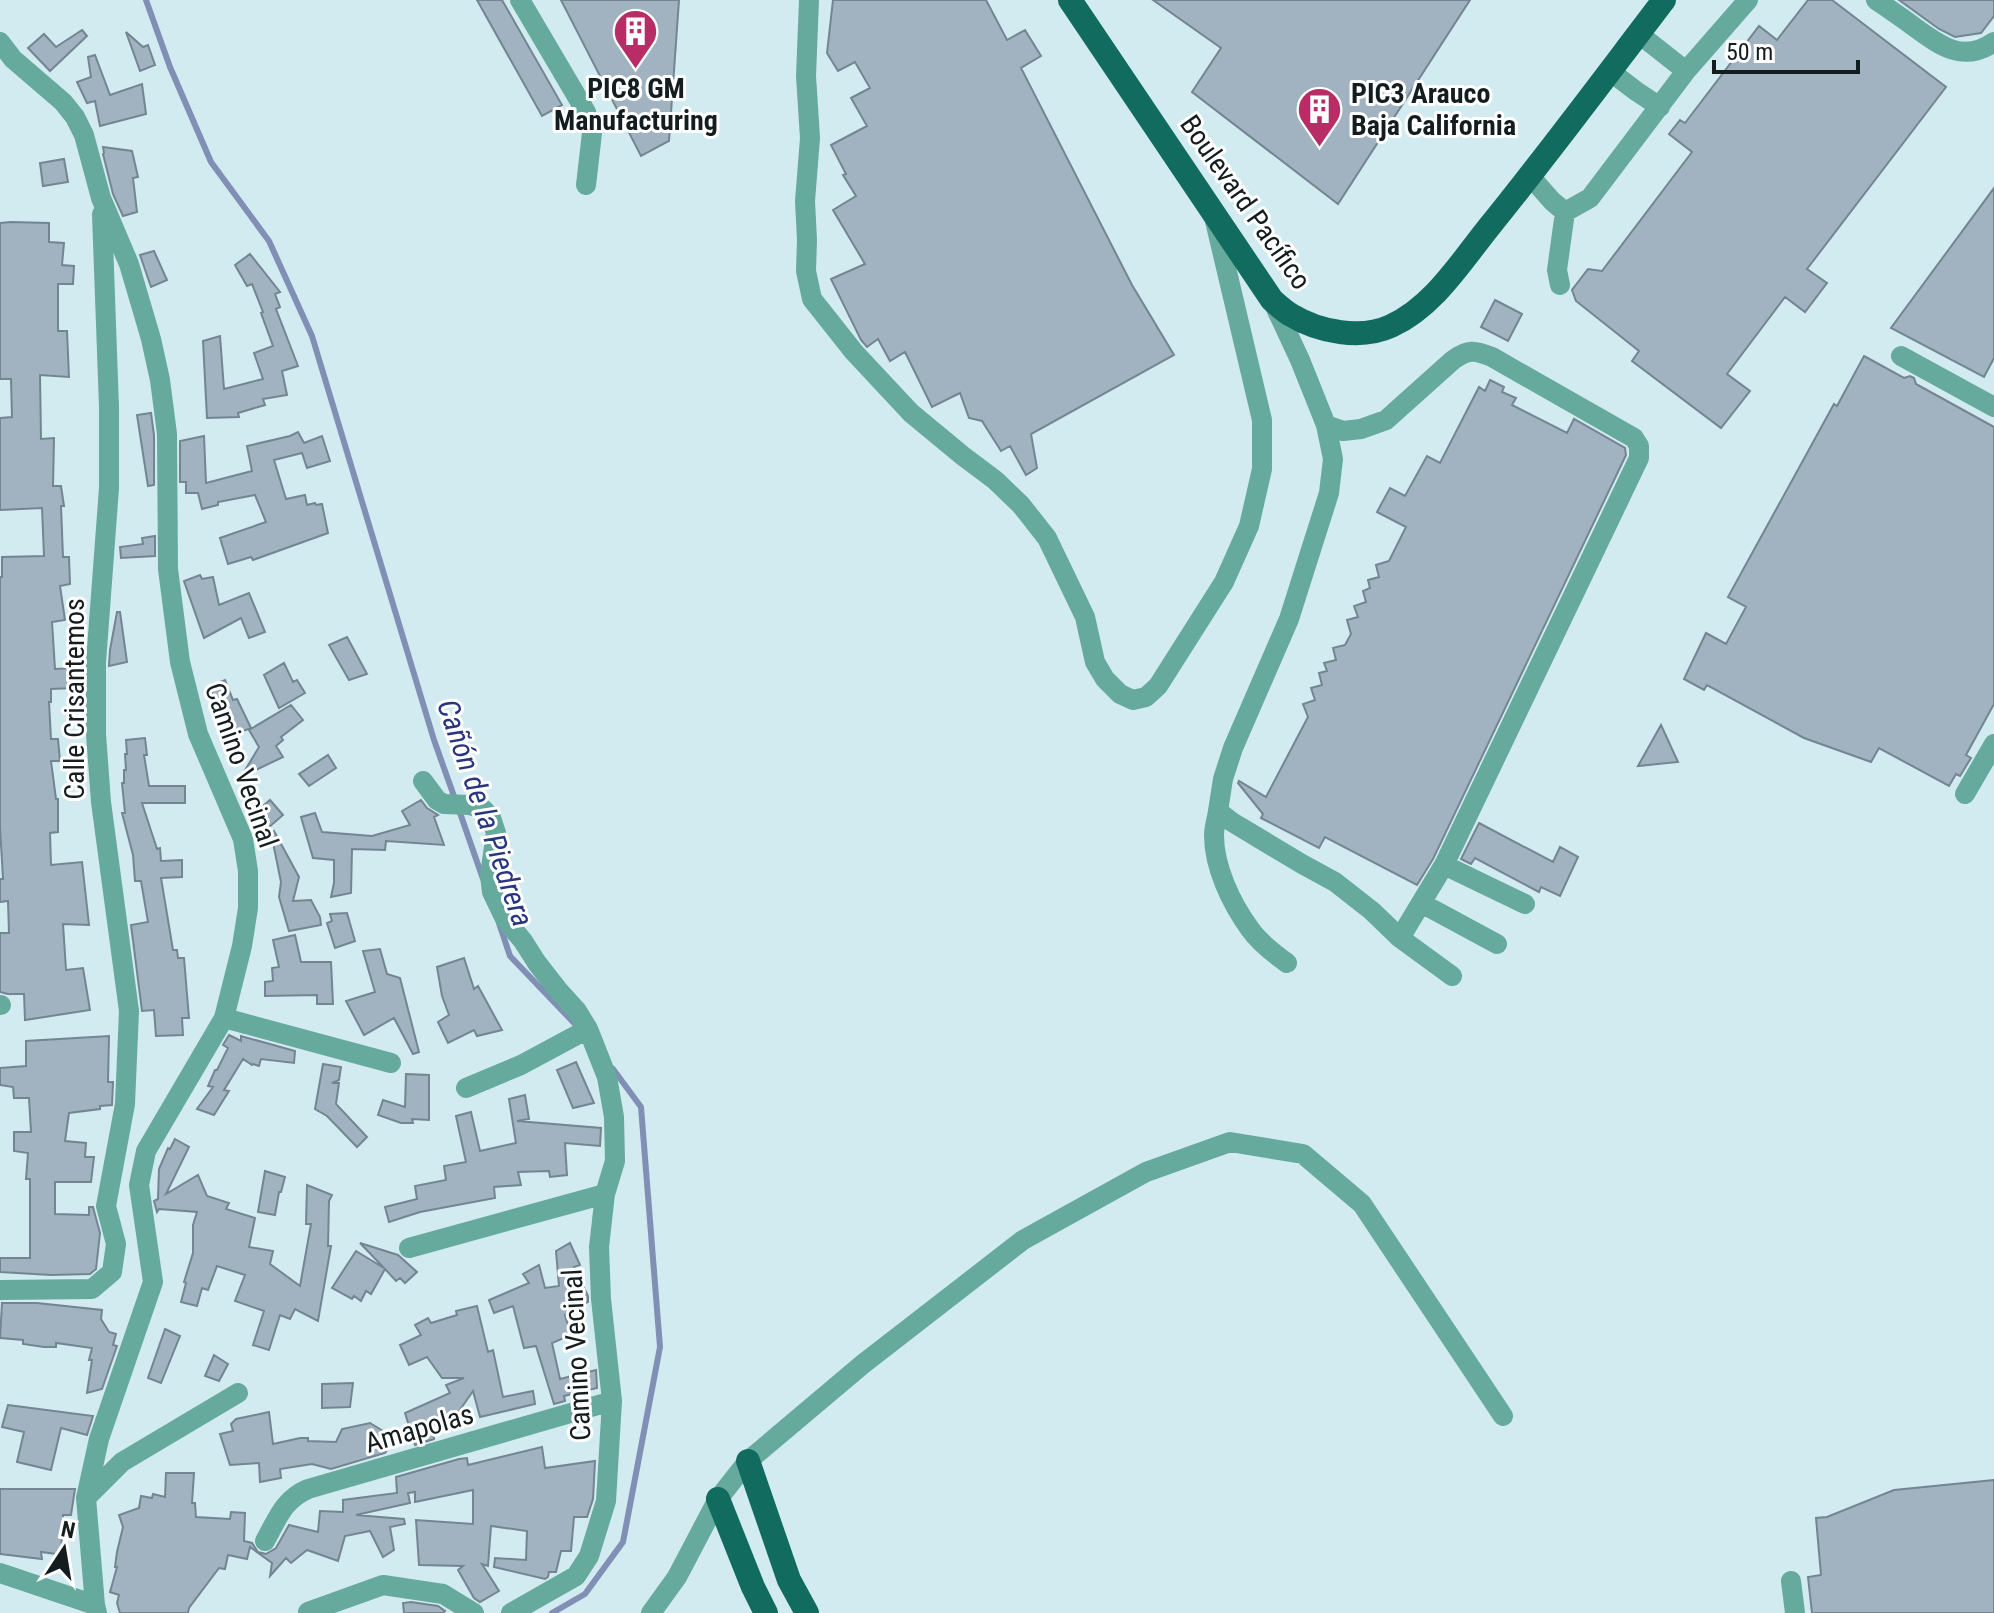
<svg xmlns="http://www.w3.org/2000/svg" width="1994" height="1613" font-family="'Roboto Condensed',sans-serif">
<rect width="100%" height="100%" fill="#d1ebf0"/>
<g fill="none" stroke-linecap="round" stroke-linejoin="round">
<path stroke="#818fb5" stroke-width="6" d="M146,0L170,67L211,162L269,241L312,336L434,740L455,799
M459,810L483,879
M499,923L510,956L575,1024
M552,1613L585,1594L623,1542L660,1347L641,1107L613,1069"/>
</g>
<path fill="#a1b2c0" stroke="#748592" stroke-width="2" d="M477,0H502L562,105L542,116Z
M561,0H679L669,141L641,156Z
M833,0H986L1007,40L1025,30L1041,56L1021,68L1132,285L1174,355L1031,434L1037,468L1026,475L1010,446L1001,451L982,421L969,418L960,393L932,407L905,352L890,361L878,339L867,347L861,340L831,279L865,264L833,210L856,196L843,175L846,174L831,145L867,126L851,98L870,88L855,62L838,71L827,53Z
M1153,0H1470L1338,204L1192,92L1221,48Z
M1808,0H1832L1946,87L1807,269L1827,283L1805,312L1785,297L1727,374L1750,391L1721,428L1632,361L1639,351L1576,301L1572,290L1588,269L1602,271L1692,152L1669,134L1680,120L1685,123L1759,26L1777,40Z
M1899,0H1994V16L1981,33L1955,37L1939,29Z
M82,30L87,36L50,71L28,48L44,34L56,47Z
M126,32L143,47L148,45L155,65L140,71Z
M95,55L110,95L142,84L146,114L100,126L95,101L87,103L77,82L91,77L88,57Z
M103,147L132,151L138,177L133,178L137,212L123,216L113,194L103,154L104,153Z
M64,159L68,182L43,186L40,163Z
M1994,188V358L1984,377L1891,328Z
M11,222L49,223V242L64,243L62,265L74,266L73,284H58V331H67L69,377L40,375L41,439L54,438L53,486H61L64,506H61L63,557H69L70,584L60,586L65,620L52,622L55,669L73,668L74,688L51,689V702H49L51,739H58L60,761H51L56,799H58V832L50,833L51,865L82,862L89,925L63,924L66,970L83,968L90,1010L25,1020L24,994H8L0,992V933H9L8,901L0,902V879H3L0,827V577H2V557L44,556L42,508L0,510V418L12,417L11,379H0V223Z
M154,251L167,280L151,287L140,255Z
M250,254L280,292L275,294L280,307L276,309L298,366L282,371L287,395L263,399L265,405L238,413L239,417L207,418L203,341L220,336L224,389L263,379L254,353L273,346L261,313L263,312L252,284L247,286L235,265Z
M1495,300L1522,314L1508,341L1481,327Z
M1864,356L1904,378L1910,376L1914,378L1916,384L1994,427V704L1966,755L1971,758L1960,776L1956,774L1949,786L1879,748L1871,762L1804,738L1707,685L1704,690L1684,679L1706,633L1726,644L1746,607L1728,597L1834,404L1837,406Z
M1490,380L1504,387L1502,392L1516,398L1512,405L1567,433L1574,419L1625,448L1626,455L1433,859L1417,885L1325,837L1319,848L1261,818L1263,814L1238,783L1239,781L1266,797L1308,717L1303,704L1315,700L1311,688L1322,685L1319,673L1327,671L1324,663L1336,660L1333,648L1345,645L1351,634L1347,620L1358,617L1354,606L1366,602L1363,591L1370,588L1368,580L1379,577L1376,565L1389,561L1406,527L1377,512L1390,488L1405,496L1427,456L1440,463L1479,387L1485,391Z
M151,413L154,435V485L148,486L137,415Z
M298,432L304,443L322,436L330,461L307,468L302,453L274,460L286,499L305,495L307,505L315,503L316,505L322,504L328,533L253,560L251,557L228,564L220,538L266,522L255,495L218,502V505L202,509L198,493H186V482H180V441L204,436L206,483L252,471L247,446L290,436Z
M155,536V556L121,558L120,547L143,544L142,538Z
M200,575L202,579L213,577L219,605L249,593L265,632L249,638L241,618L204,638L184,581Z
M117,612H120L127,662L109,666L110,650Z
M347,637L367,674L349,680L329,645Z
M284,663L293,682L297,680L305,693L279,708L264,675Z
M225,680L233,700L237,699L251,728L230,736L210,686Z
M291,705L303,720L281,737L283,740L276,746L283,757L241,777L259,747L249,730Z
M1661,725L1678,762L1638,766Z
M145,738L147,755H144L149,786H185V803H142L157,849L160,848L161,861L182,860V877L161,878L173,950H177L178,958H184L189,1018H182L183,1035L156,1036L154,1010L142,1011L131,925L148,922L141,881H135L133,855L122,813H125L122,783H124V770H126L125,754H127L126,740Z
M328,755L336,768L309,786L299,774Z
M270,800L283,815L268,828L258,810Z
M421,800L427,808L438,815L434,817L444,845L386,841L385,850L352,849L351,893L331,897L334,883V860L313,858L301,817L315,813L322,832L372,836L410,825L402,811Z
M1479,823L1553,862L1560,847L1578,857L1560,896L1541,887L1539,892L1475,858L1471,864L1461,859Z
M274,831L299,877L293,901L311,900L320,917L321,925L289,931L279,897L281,882L271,833Z
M347,913L355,941L335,948L327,923L332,921L330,914Z
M295,935L301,962H331L333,1004H317V995L265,996V982L273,981L272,968L279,967L273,940Z
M380,949L387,974L400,978L419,1052L413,1054L394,1018L364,1035L346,1001L375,992L363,951Z
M464,958L474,989L478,986L502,1030L477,1036L474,1030L448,1043L438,1022L449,1015L442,996L437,967Z
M229,1035L241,1041V1036L295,1051L294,1063L261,1059L259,1066L253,1064L252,1065L243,1059L224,1090L229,1091L214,1115L197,1109L213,1087L208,1086L215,1070H217L228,1048L223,1045Z
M109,1036L108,1082H113L112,1105L100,1106V1109L69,1113L65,1141L86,1143L85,1157H94L91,1182H55V1214L89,1215V1207H93L100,1233L96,1269L90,1274L51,1275L0,1272V1258H30V1179H26L28,1153L14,1151V1132H31L29,1098H14L13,1087L0,1085V1068L26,1066V1041Z
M576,1062L594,1103L573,1108L557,1070Z
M323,1064L341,1067L339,1080L332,1083H339L336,1104L367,1137L357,1147L327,1116L315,1109Z
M406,1074L429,1075V1120L412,1119L413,1123H401L378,1115L383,1100L405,1107Z
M525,1095L529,1119L517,1121L601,1128L600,1146L565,1143L567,1175L550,1177L549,1171L518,1172L521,1185L494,1187L495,1198L420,1212L389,1222L385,1207L417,1199L415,1186L446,1180L444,1166L466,1162L456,1116L471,1112L480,1151L516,1143L509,1099Z
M175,1139L189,1147L166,1194L198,1175L207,1196L229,1203L226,1209L255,1218L249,1247L273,1251L270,1264L300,1286L311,1224H306L307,1185L332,1195L329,1201L328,1246H331L318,1321L295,1309L290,1319L280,1315L269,1350L253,1345L264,1311L235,1301L245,1275L217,1266L208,1290L202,1288L197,1306L181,1302L186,1283L184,1282L193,1253V1225L197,1212L159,1209L157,1212L154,1201L158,1199L159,1169L168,1148L170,1149Z
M265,1171L285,1177L281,1192H279L275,1215L258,1212Z
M360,1243L398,1255L417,1272L405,1283L400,1278L396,1281L385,1269L371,1294L366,1291L361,1301L354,1296L352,1299L332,1288L356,1251L384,1268Z
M570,1243L580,1265L574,1267L588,1296V1302L565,1315L571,1335L552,1343L560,1379L596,1370L597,1388L564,1396L565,1401L554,1404L536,1346L524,1348L513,1306L494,1313L489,1300L529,1283L523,1274L539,1265L545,1288L559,1286L556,1251Z
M2,1303H37L102,1310L101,1319L109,1332L116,1334L113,1345L117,1346L102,1389L87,1393L92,1360H89L92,1348L56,1343V1347H44L23,1344V1340L0,1338Z
M477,1306L488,1352L493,1350L503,1397L533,1391L535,1404L480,1417L473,1391L455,1417L432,1425L434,1439L415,1445L405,1413L450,1393L446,1385L464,1378H442L427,1357L409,1365L400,1345L421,1335L415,1325L428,1318L431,1323L457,1315L456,1311Z
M165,1329L180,1336L161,1383L148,1378Z
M214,1355L228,1364L219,1381L205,1376Z
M353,1383L350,1407L322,1408V1384Z
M8,1405L93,1416L87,1435L61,1428L51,1470L17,1462L24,1432L2,1427Z
M269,1412L273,1444L300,1438H308V1441L336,1442L342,1429L370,1423L396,1439L385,1453L331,1469L312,1464L280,1469L281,1478L260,1482L259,1463L230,1465L220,1434L233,1431L231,1424L236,1419Z
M542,1447L545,1468L595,1461L593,1499L587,1517H574L571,1551H561L556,1572H549L548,1577L545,1579L494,1567L495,1558L526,1560L527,1531L491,1526L488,1566L482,1564L499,1591L480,1602L474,1598L458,1570L463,1566L419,1565L416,1520L473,1524V1490L415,1502V1492L408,1493L410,1503L356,1515L404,1519L405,1524L390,1527L394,1550L383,1557L370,1531L345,1536L338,1561L307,1550L291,1563L286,1558L270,1576L272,1563L250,1547L247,1559L228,1555L225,1569L219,1568L189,1608L188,1613H120L117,1603L119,1595L110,1592L117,1567H115L117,1552L123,1527L119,1515L139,1508L141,1496L152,1498L153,1494L165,1497L166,1473H194L192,1503H195L196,1517L230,1519L231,1512L245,1513L244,1541L252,1543L258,1552L266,1554L276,1548L289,1525L318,1532L320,1511L343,1512V1500L397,1493L396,1477L459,1459L467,1458L468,1465Z
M1994,1480V1613H1812L1808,1577L1821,1575L1816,1518L1827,1517L1894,1490Z
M0,1489H75L71,1515H63L61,1551H57V1554L41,1552L42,1559L0,1554Z
M411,1602L438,1606L445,1611L443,1613H404L403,1603Z"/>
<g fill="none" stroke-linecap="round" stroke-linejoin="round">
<path stroke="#66a99d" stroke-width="20" d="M520,0L586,112L592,133L586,185
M809,0L806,76L810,138L805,201L807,240L806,271L812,299L854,352L911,413L963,456L995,480L1021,505L1047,538L1085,617L1095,662L1105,679L1120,694L1133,700L1146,697L1158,686L1224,582L1249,526L1262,469V420L1215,221
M1876,0C1889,9 1901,17 1913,26C1939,45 1963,64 1994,42
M1639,34L1686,71
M0,42L13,59L63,102L75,117L84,135L101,198L129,264L151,339L160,380L167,434L168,569L180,662L198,734L243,839L248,871V908L242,946L224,1018L146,1151L139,1185L153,1282L99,1439L86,1498L95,1605L97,1613
M1611,72L1636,91L1660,107
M1530,176L1552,201L1565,212L1590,198L1686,71L1748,0
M1560,285L1557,270L1565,212
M1272,300L1300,360L1326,425L1333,459L1329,493L1289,619L1233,748L1223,779L1218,811L1232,822L1302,864L1335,882L1372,911L1400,938L1452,976
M1901,356L1994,407
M1326,425L1343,431L1361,429L1386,420L1453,360C1468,349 1475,350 1492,357L1634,438L1639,446V458L1444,865L1421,903
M423,781L437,800L444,804L469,805L483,809L491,818L496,833L490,875L492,892L505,919L523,941L537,963L558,990L577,1011L588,1029L607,1077L614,1117L615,1161L605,1194L599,1247L601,1299L612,1401L606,1501L589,1556L576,1576L511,1613
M1965,794L1994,744
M1218,811C1217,819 1214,827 1214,835C1214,867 1231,903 1250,929C1259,942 1273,953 1287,963
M1444,865L1525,904
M1400,938L1421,903L1497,944
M0,1005H1
M224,1018L391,1063
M466,1088L521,1065L588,1029
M409,1248L605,1194
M0,1290L92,1289L112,1272L116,1244L106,1206L125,1104L129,1011L101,802L96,734V662L109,488V407L102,214
M86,1498L122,1462L238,1393
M265,1541C278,1518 283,1500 308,1489L612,1401
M0,1573L95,1605
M1791,1581L1795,1613
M308,1612L383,1585L443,1594L474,1613
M651,1613L677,1577L718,1499L748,1461L863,1364L1023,1240L1146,1172L1230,1142L1303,1154L1362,1204L1503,1416"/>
<path stroke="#126b5f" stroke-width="24" d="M1070,0L1272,300C1278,305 1284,311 1291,315C1319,332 1361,340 1391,326C1433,307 1461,262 1489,227C1549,153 1606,76 1664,0
M748,1461L789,1580L807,1613
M718,1499L753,1587L766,1613"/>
</g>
<defs>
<symbol id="building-pin" viewBox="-11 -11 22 30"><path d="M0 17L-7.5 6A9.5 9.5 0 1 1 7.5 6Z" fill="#b82d66" stroke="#fff"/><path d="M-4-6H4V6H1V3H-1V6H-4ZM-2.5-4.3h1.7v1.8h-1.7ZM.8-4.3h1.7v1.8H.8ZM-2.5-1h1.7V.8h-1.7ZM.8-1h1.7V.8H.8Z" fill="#fff"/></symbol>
</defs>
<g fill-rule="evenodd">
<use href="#building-pin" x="610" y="6" width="51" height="69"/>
<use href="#building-pin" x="1294" y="84" width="51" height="69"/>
</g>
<g text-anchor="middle" stroke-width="6" stroke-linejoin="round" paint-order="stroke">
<g font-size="28" font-weight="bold" fill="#131c1e" stroke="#fff">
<text x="636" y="98">PIC8 GM<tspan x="636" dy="32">Manufacturing</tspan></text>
<text x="1351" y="103" text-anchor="start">PIC3 Arauco<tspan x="1351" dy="32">Baja California</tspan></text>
</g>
<g font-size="28" fill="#131c1e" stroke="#fff">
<text transform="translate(1246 202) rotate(55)" y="10">Boulevard Pacífico</text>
<text transform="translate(74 699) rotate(-90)" y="10">Calle Crisantemos</text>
<text transform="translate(242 765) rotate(71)" y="10">Camino Vecinal</text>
<text transform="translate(576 1355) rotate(-93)" y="10">Camino Vecinal</text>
<text transform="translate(419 1428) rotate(-16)" y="10">Amapolas</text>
</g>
<g font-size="30" font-style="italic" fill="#283580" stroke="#fff">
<text transform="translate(485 813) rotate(71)" y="10">Cañón de la Piedrera</text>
</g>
</g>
<g transform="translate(64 1549) rotate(12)" stroke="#ffffff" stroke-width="6" paint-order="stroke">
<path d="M0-6L14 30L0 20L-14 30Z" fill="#131c1e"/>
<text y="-12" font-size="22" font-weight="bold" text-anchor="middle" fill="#131c1e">N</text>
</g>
<path d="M1714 60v12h144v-12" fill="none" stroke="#131c1e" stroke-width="4"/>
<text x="1726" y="60" font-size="24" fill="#131c1e" stroke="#ffffff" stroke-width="6" paint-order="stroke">50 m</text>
</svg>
